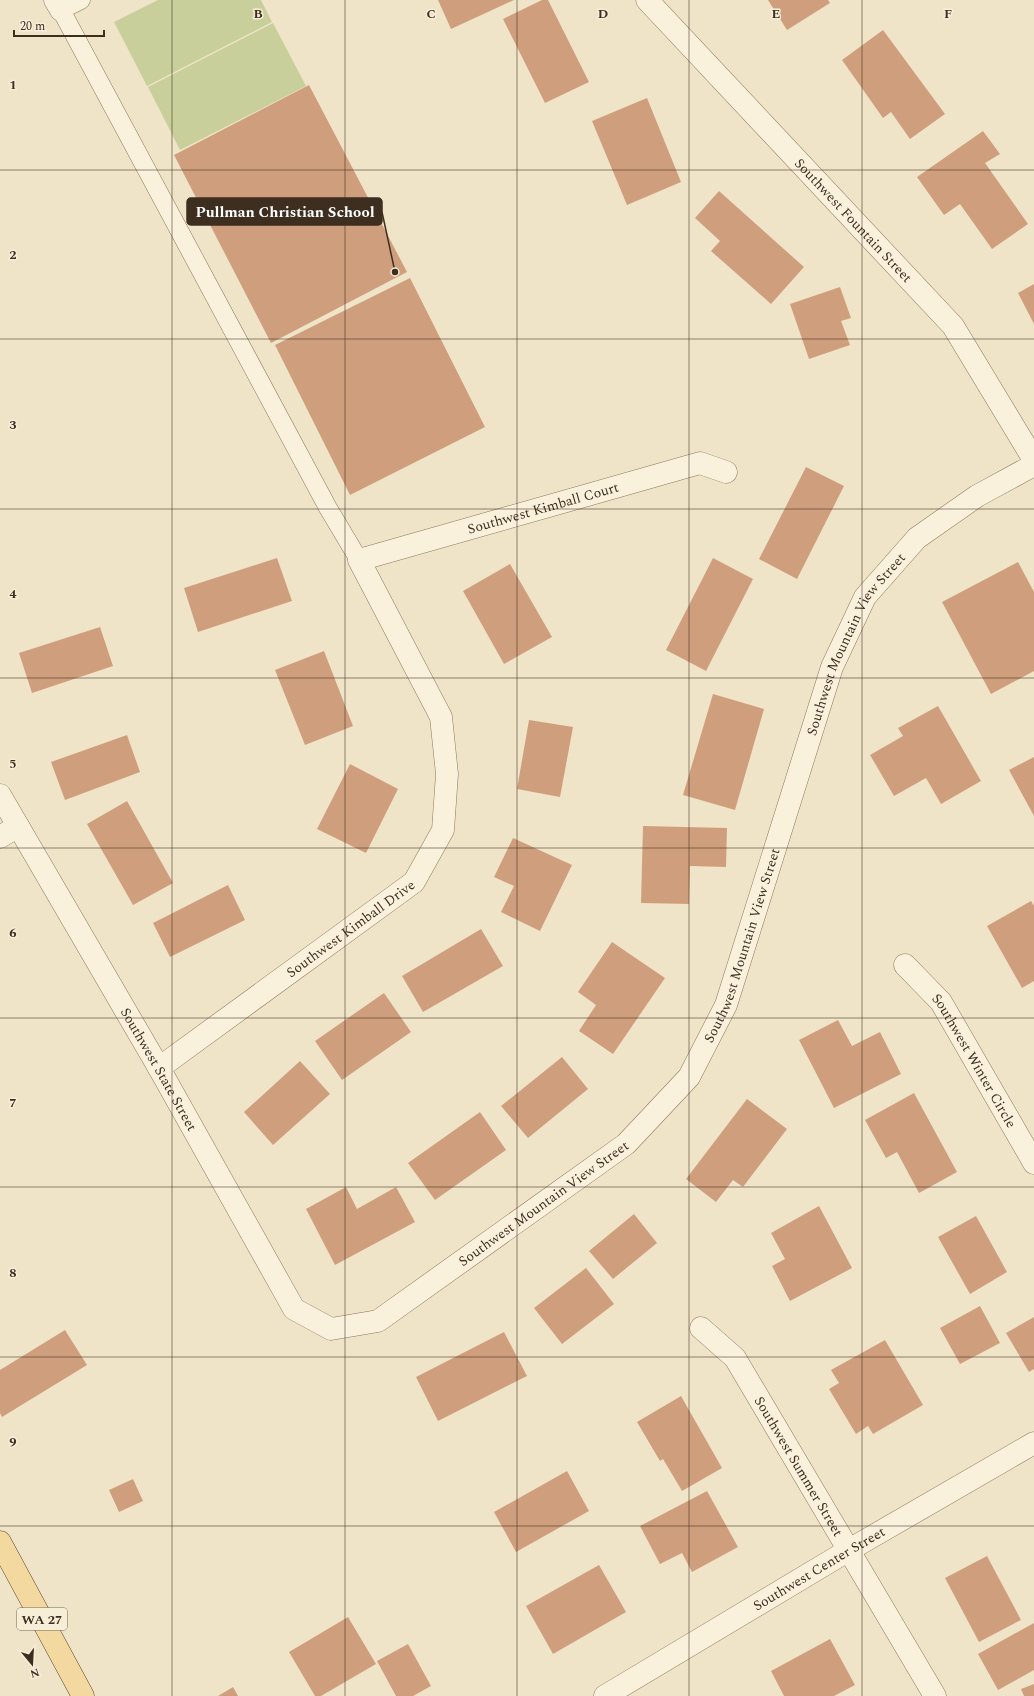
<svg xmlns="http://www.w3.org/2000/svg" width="1034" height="1696" font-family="Spectral,serif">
<rect width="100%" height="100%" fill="#f0e4c8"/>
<path fill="#c9cf9b" d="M158,0H261L272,22L147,86L114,22Z
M273,23L306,86L180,150L148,87Z"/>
<path fill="#cf9f7d" d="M438,0H514L451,29Z
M542,0H548L589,82L545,103L503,19Z
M768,0H828L830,3L787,30Z
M883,30L945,114L910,139L891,112L883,118L842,60Z
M309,85L407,272L271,343L174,155Z
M647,98L681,182L627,205L592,121Z
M983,131L1000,154L985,163L1028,224L992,249L960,204L944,215L917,177Z
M719,191L804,267L771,304L711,251L720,241L695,218Z
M410,278L485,427L350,495L275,345Z
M1034,284V324L1018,293Z
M840,287L851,318L841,321L850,345L809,359L790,304Z
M806,467L844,486L797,579L759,559Z
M277,558L292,601L198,632L184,588Z
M713,558L753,579L706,671L666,650Z
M1018,562L1034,592V671L991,694L942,602Z
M510,564L552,637L504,664L463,591Z
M100,627L113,666L32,693L19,653Z
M324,651L353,726L305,745L275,670Z
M713,694L764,709L735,810L683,795Z
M938,706L981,781L941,804L926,778L894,796L870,755L903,736L898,728Z
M529,720L573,727L560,797L517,789Z
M127,735L140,772L65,800L51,762Z
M1034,757V816L1009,770Z
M350,764L398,789L366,853L317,829Z
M127,801L173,883L133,905L87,824Z
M643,826L727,828L726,867L690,866L689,904L641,903Z
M513,838L572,865L540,931L501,912L514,886L494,877Z
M228,885L245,920L170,957L153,923Z
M1031,901L1034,906V981L1022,988L987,926Z
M481,929L503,966L423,1012L402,976Z
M612,942L665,978L613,1054L579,1031L596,1005L578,992Z
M384,993L411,1032L342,1080L315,1041Z
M838,1020L852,1046L880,1032L901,1074L834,1108L799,1040Z
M562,1057L588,1089L528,1138L501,1106Z
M300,1061L330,1094L273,1145L244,1112Z
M914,1093L957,1172L919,1193L897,1152L886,1158L865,1120Z
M747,1099L787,1129L743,1187L733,1180L716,1202L686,1179Z
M480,1112L506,1150L435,1200L408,1163Z
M346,1187L357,1209L396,1187L415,1222L335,1265L306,1209Z
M819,1206L852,1268L790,1301L772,1266L785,1259L771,1233Z
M634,1214L657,1243L613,1279L589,1251Z
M976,1216L1007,1272L970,1294L938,1237Z
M586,1268L614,1304L562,1344L534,1308Z
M980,1306L1000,1343L960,1364L940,1328Z
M1034,1317V1369L1029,1372L1006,1333Z
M65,1330L87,1365L2,1417L0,1413V1370Z
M504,1332L527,1376L438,1421L416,1377Z
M885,1340L923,1405L873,1434L868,1426L856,1434L829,1389L839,1383L831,1370Z
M681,1396L722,1468L682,1491L663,1459L660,1461L637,1422Z
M567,1471L589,1511L516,1552L494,1512Z
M133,1479L143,1501L119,1512L109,1490Z
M707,1491L738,1547L692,1572L682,1553L660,1564L640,1526Z
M987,1556L1021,1620L979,1642L945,1578Z
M599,1565L626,1612L553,1654L526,1606Z
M348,1617L376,1664L321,1696H315L289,1652Z
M1034,1623V1670L998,1690L978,1654Z
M830,1639L855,1685L834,1696H784L771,1671Z
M408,1644L431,1686L413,1696H396L377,1661Z
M1034,1684V1696H1024L1021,1689Z
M233,1687L238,1696H218Z"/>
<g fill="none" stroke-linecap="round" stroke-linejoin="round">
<defs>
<path id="lane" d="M81,0L61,10L328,508L359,560"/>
<g id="street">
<path d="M55,0L61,10"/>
<path id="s1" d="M647,0L953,326L1034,460"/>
<path id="s2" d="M0,795L159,1068L294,1309L331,1329L378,1321L626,1144L689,1077L726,1005L832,667L865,597L917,538L977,496L1034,465"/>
<path d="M0,837L18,826"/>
<path id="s3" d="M905,965L941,1002L1034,1163"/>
<path id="s4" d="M159,1068L414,882L443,830L447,774L441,717L359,560L700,463L726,472"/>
<path id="s5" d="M701,1328L735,1358L935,1696"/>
<path id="s6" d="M605,1696L849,1550L1034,1443"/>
</g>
<path id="primary" d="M0,1542L83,1696"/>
</defs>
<use href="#lane" stroke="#8d765c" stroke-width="19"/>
<use href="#street" stroke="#8d765c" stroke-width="23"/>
<use href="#primary" stroke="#5b4430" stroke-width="23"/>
<use href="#lane" stroke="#faf1dc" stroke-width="18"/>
<use href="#street" stroke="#faf1dc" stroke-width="22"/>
<use href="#primary" stroke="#f3d9a0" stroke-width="22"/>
</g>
<path fill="none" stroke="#3d2e20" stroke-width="1" stroke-opacity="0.55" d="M172,0V1696M345,0V1696M517,0V1696M689,0V1696M862,0V1696M0,170H1034M0,339H1034M0,509H1034M0,678H1034M0,848H1034M0,1018H1034M0,1187H1034M0,1357H1034M0,1526H1034"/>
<g text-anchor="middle" stroke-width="3" stroke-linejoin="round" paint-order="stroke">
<rect fill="#f7eed8" stroke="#756857" stroke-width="1" x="17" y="1608" width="50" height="22" rx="3"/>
<g font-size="13" font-weight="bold" fill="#3d2e20">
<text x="42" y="1624">WA 27</text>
</g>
<g font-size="14" fill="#3d2e20" stroke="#f7eed8">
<text dy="5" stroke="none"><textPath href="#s1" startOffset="302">Southwest Fountain Street</textPath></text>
<text dy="5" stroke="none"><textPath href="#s4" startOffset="857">Southwest Kimball Court</textPath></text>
<text dy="5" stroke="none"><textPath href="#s2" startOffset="1545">Southwest Mountain View Street</textPath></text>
<text dy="5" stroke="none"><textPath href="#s4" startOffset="237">Southwest Kimball Drive</textPath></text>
<text dy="5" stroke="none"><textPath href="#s2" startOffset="1221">Southwest Mountain View Street</textPath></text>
<text dy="5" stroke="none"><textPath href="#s3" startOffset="119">Southwest Winter Circle</textPath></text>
<text dy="5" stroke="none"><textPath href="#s2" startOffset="317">Southwest State Street</textPath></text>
<text dy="5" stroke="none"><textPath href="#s2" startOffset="885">Southwest Mountain View Street</textPath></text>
<text dy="5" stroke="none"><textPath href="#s5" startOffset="171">Southwest Summer Street</textPath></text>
<text dy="5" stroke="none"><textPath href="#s6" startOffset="249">Southwest Center Street</textPath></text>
</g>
</g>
<g font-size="13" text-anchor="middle" font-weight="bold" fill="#3d2e20" stroke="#f7eed8" stroke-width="3" stroke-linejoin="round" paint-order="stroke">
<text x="258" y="18">B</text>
<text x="431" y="18">C</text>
<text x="603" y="18">D</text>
<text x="776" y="18">E</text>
<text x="948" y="18">F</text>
<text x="13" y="89">1</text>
<text x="13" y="259">2</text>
<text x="13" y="429">3</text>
<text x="13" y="598">4</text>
<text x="13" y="768">5</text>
<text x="13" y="937">6</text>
<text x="13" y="1107">7</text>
<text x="13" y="1277">8</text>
<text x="13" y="1446">9</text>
</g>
<path fill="none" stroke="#3d2e20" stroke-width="1.5" d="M395 272L382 212"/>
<circle fill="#3d2e20" stroke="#f7eed8" stroke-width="1.5" cx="395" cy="272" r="4"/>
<rect fill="#3d2e20" stroke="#3d2e20" stroke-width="1.5" x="187" y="198" width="195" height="27" rx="4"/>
<g font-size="15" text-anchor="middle" font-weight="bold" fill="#fff">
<text x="285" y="217">Pullman Christian School</text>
</g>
<g transform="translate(32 1664) rotate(162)" stroke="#f7eed8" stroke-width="3" paint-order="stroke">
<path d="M0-3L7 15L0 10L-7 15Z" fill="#3d2e20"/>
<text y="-6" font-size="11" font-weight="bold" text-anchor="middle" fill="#3d2e20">N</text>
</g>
<path d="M14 30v6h90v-6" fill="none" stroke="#3d2e20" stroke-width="2"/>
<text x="20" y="30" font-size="12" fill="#3d2e20" stroke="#f7eed8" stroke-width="3" paint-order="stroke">20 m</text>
</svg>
